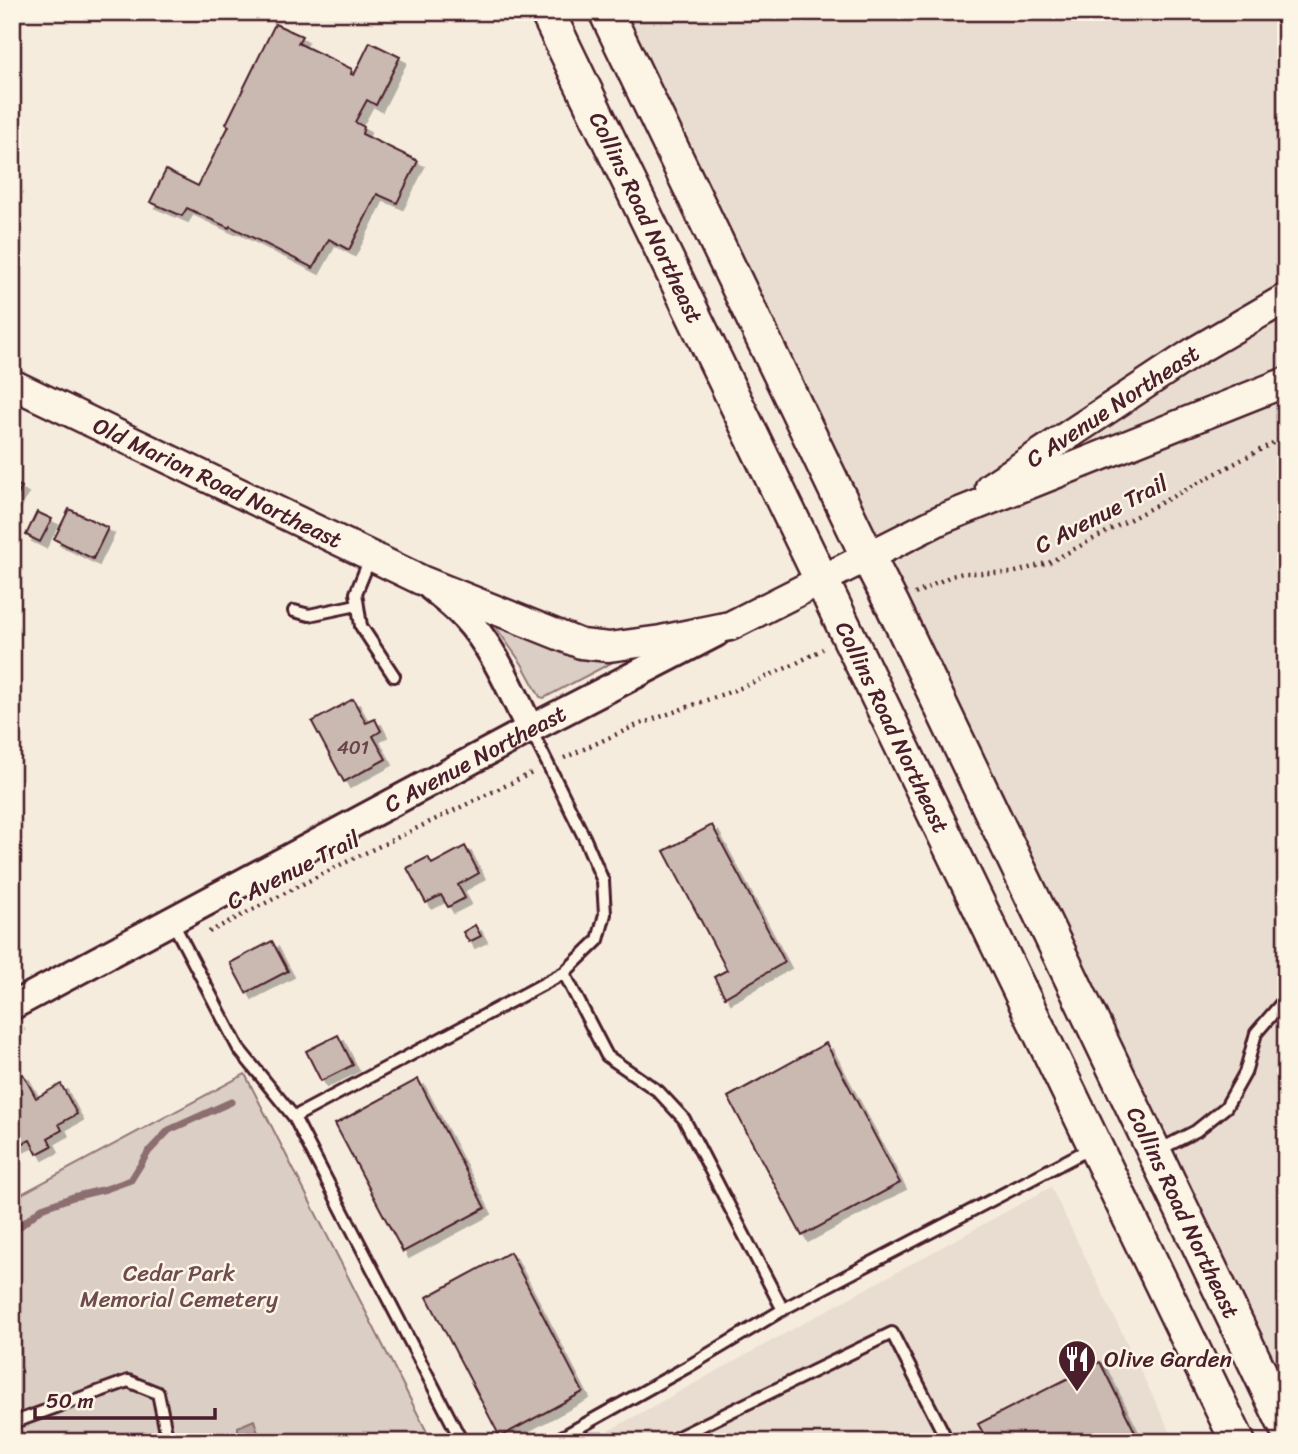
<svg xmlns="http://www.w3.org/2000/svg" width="1298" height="1454" font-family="Sriracha,sans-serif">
<defs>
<filter id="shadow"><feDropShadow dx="6" dy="6" stdDeviation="0" flood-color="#0004"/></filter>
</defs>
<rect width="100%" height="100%" fill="#f5ecde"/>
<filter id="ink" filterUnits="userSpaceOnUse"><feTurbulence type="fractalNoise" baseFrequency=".0143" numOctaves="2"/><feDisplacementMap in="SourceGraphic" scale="14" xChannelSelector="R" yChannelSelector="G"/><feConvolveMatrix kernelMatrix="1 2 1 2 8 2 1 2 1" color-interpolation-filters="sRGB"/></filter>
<g filter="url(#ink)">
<path fill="#e8ddd0" d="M606,12H1286V1427Z
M1051,1187L1175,1442H588Z"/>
<path fill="#dbcec4" stroke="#927678" stroke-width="2" d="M487,615L609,658L613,662L544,698L540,697L522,664Z
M245,1074L432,1442H12V1199Z"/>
<path fill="#b8a39e" stroke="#8c6e70" stroke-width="2" d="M254,1420L261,1442H238V1427Z"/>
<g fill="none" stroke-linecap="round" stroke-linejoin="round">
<path stroke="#8c6e70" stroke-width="7" d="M12,1230L18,1228L42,1208L73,1197L106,1189L131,1180L149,1151L169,1130L231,1102"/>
</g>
<path fill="#cab9b1" stroke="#4a1f2b" stroke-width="2" filter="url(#shadow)" d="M275,24L302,36L298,43L352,69L351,74L354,75L370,42L400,57L376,105L367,100L355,122L364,127L362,134L418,161L397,203L377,194L349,250L329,239L313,268L230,226L229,228L187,208L182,216L150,202L166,170L198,186L229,126L226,124Z
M12,482L22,487L12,507Z
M69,509L108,528L93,559L54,539Z
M37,512L52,519L40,542L26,535Z
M353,699L366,723L375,719L381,731L373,736L386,759L344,782L312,722Z
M712,825L785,962L725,997L714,977L727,970L664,851Z
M465,846L479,873L458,885L465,898L448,907L441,895L426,903L407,868L428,857L432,864Z
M475,925L481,936L469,942L463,932Z
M272,941L288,971L246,993L230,963Z
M338,1035L353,1065L321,1081L306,1051Z
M826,1043L900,1183L802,1236L728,1097Z
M23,1074L36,1098L61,1084L77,1114L59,1124L62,1130L48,1138L52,1146L37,1154L30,1140L17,1146L12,1137V1080Z
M418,1079L485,1208L403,1252L335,1124Z
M510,1252L583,1392L500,1437L427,1297Z
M1100,1362L1140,1442H988L978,1424Z"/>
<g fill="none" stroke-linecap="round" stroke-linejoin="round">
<defs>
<path id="service" d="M371,556L356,593L361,626L394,676
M294,611L309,615L357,605
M172,921L239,1049L294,1117L462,1442
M564,973L607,1056L658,1091L684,1119L783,1310
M294,1117L564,973L598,940L605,914L603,881L584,837L531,730
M1157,1151L1196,1131L1226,1107L1245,1073L1256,1033L1286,998
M12,1423L128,1381L158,1393L168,1442
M553,1442L689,1366L789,1306L1093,1147
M668,1442L892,1333L948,1442"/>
<g id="tertiary">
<path d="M431,587C442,596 454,605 464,616C494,648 511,690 530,729"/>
<path id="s1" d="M12,1006L530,729L716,633"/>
</g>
<g id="secondary">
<path id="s2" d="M12,384L421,580L581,644L609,647L661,640L730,626L942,519L1286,382"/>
<path id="s3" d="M990,487L1197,350L1286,298"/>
</g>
<g id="trunk">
<path id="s4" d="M547,12L1238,1442"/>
<path id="s5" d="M606,12L868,557L893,606L1286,1427"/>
</g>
</defs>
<use href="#service" stroke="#4a1f2b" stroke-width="16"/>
<use href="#tertiary" stroke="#4a1f2b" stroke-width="32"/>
<use href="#secondary" stroke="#4a1f2b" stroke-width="33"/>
<use href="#trunk" stroke="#4a1f2b" stroke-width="38"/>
<path stroke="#4a1f2b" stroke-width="4.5" stroke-dasharray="2 5" stroke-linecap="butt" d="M915,594L951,576L963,573H1012L1050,562L1286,436
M564,758L635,726L743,687L793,665L823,649
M209,932L336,867L534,772
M12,1036L25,1030"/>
<use href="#service" stroke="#fcf5e5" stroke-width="10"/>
<use href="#tertiary" stroke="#fcf5e5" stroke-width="26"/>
<use href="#secondary" stroke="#fcf5e5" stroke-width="28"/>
<use href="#trunk" stroke="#fcf5e5" stroke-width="33"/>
</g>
</g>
<defs>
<symbol id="restaurant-pin" viewBox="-11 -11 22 30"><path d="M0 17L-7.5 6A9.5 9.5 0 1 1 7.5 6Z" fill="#4a1f2b" stroke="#fcf5e5"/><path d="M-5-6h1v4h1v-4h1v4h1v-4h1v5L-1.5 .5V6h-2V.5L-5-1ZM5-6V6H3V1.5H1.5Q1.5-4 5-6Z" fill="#fff"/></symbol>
</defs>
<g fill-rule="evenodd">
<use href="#restaurant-pin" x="1055" y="1337" width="44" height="60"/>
</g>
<g text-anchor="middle" stroke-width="5" stroke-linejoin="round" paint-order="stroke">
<g font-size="19" fill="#6a464c">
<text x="353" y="754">401</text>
</g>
<g font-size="23" fill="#4a1f2b" stroke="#fcf5e5">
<text dy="8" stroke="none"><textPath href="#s4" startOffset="228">Collins Road Northeast</textPath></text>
<text dy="8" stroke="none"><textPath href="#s3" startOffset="147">C Avenue Northeast</textPath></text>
<text dy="8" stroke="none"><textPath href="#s2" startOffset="228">Old Marion Road Northeast</textPath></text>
<text transform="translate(1101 514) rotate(-27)" y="8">C Avenue Trail</text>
<text dy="8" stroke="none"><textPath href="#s4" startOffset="794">Collins Road Northeast</textPath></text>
<text dy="8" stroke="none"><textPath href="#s1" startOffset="525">C Avenue Northeast</textPath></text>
<text transform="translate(293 870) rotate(-27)" y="8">C Avenue Trail</text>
<text dy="8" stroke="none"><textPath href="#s5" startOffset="1332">Collins Road Northeast</textPath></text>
</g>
<g font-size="23" fill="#6e4b51" stroke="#fcf5e5">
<text x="179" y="1281">Cedar Park<tspan x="179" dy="26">Memorial Cemetery</tspan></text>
</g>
<g font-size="23" fill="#4a1f2b" stroke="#fcf5e5" text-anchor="start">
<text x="1104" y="1367">Olive Garden</text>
</g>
</g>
<rect width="1298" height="1454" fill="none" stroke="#fcf5e5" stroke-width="42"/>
<rect x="21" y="21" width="1256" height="1412" fill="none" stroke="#4a1f2b" stroke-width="2.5" filter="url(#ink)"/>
<path d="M35 1408v10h180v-10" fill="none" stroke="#4a1f2b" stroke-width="3.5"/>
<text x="46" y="1408" font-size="21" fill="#4a1f2b" stroke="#fcf5e5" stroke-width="5" paint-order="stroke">50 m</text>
</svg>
